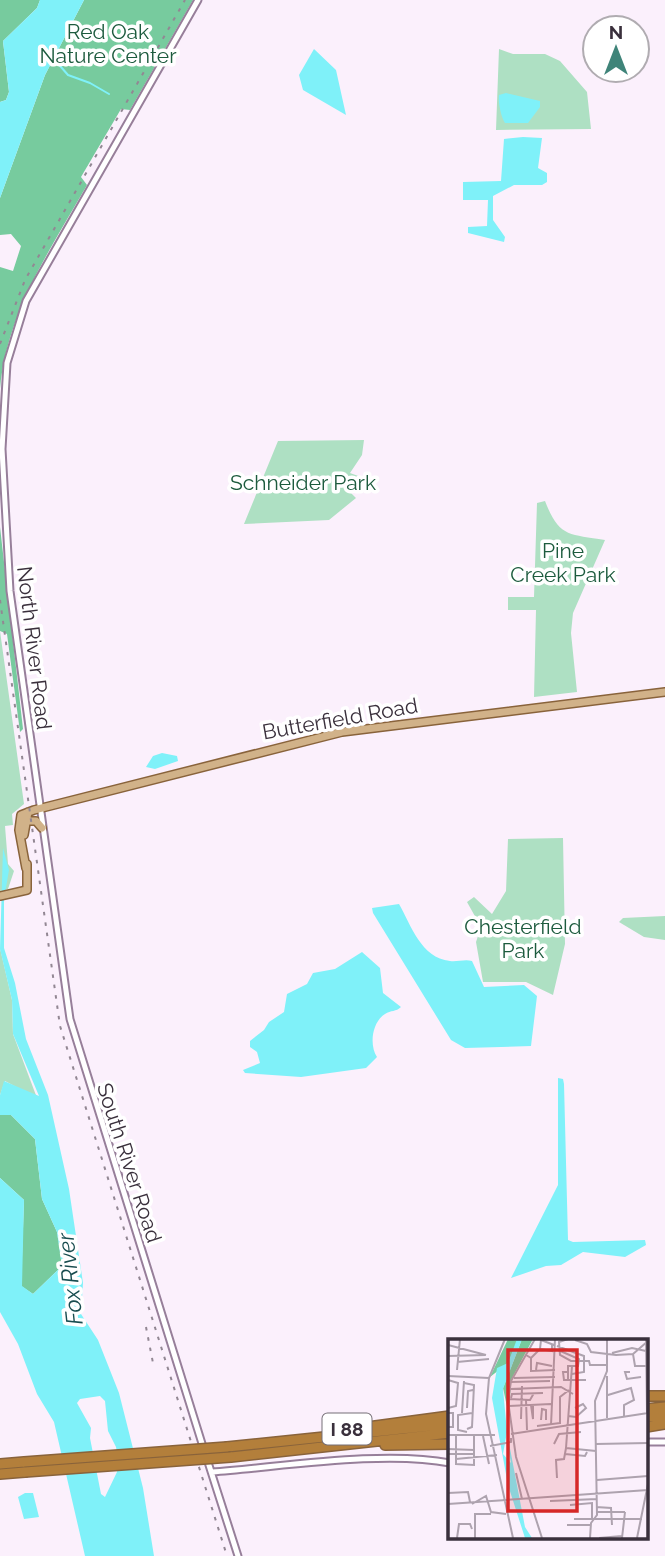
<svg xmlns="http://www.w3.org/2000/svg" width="665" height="1556" font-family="Raleway,sans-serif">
<rect width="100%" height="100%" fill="#fbf0fc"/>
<path fill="#aee0c3" d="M499,49L513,54H545L560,61L587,92L591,129L496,130Z
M364,440L362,455L350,473L361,477L356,487L342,484L356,498L329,520L244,524L278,441Z
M545,501C559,537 568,534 605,540L573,613L571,633L577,692L534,697L536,610H508V597H534L537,503Z
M0,631L24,804L12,814L13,825L5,826L8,864L14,871L8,889L0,891Z
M563,838L565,944L553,995L526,982H483L476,942L481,927L467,902L474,897L492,914L506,891L508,839Z
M665,916V940L644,937L619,922L623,918Z
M0,948L12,1000L13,1034L37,1098L5,1081L0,1095Z"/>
<path fill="#77cb9e" d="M0,0H40L37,8L3,41L9,92L6,100L0,102Z
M84,0H193L130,110L121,109L81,177L87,185C50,250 7,312 0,389V267L13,271L21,246L11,234L0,235V198L45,75Z
M0,527L23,729L20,732L7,634L0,631Z
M0,1115H11L35,1139L42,1199L57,1232L62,1266L33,1294L21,1286L24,1200L0,1178Z"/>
<path fill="#7ff1f9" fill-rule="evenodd" d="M40,0H84L45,75L0,198V102L6,100L9,92L3,41L37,8Z
M314,49L336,70L346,115L303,90L299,75Z
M506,93L540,101V107L528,123H505C501,117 498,102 499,95Z
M523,137L542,138L538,168L547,173V182L542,185H514L493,196V220L505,237L504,242L468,233V227L487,226L488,200H463V182L501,181L504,139Z
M162,753L177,756L178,761L155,769L146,767L153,756Z
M3,848L9,870L4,899V948L15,983L26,1039L48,1095L69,1189L83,1283L81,1314L98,1340L119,1393L143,1488L154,1556H85L54,1422L37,1394L18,1344L0,1312V1178L24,1200L22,1286L33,1294L62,1266L57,1232L42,1199L35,1139L11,1115H0V1095L4,1081L39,1096L13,1034L12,1000L0,949ZM100,1396L105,1401L108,1431L116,1447L118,1458L117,1472L105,1497L101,1494L90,1438L91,1428L77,1403L80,1399Z
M399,904C411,925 421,958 450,961C457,962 465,959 472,961L484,987L524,985L537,996L531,1046L465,1048L451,1040L373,913L372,908Z
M362,952L380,968L383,993L401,1007C396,1012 391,1010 385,1014C372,1022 369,1045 377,1057L366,1068L301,1077L245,1073L243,1070L260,1063L257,1052L250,1047V1041L264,1030L269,1022L284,1012L287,994L307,984L313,973L335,969Z
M558,1078L563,1079L564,1084L568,1240L573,1242L645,1240L646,1245L625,1257L583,1252L561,1265L546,1266L511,1278L558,1185Z
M25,1493H33L39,1517L24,1519L18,1497Z"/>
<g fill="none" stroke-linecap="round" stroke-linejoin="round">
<path stroke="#7ff1f9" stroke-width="2" d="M54,59L68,75L90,83L109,94"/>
<defs>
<path id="secondary" d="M198,0L26,301L7,363L2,449L10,591L70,1019L204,1450
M646,1442H665
M207,1459L238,1556
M212,1472C281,1467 383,1450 450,1463"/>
<path id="primary" d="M25,821H36L42,828
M24,835L28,812
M26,868L19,830L21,815L34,810L342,732L665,692
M0,896L27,890V864"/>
<path id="highway" d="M646,1396H665
M646,1409L665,1407
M646,1417L665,1416
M368,1427L450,1416
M646,1427L665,1424
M385,1445L450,1444
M227,1447L450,1424
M231,1457L450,1433
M0,1464L24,1462
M0,1474L25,1472"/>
</defs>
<use href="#secondary" stroke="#977f9a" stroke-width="9"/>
<use href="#primary" stroke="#89633b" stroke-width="10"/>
<use href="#highway" stroke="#89633b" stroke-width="12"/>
<use href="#secondary" stroke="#fff" stroke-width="5"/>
<use href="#primary" stroke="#d1b289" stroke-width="7"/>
<use href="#highway" stroke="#b37f3b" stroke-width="9"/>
<path stroke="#928793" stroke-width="2" stroke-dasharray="3.5 7" stroke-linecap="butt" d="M0,344L25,280L185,0
M0,600L60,1026L227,1556
M146,1327L153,1363"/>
<defs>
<path id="highway-bridge" d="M24,1462L227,1447
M25,1472L231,1457"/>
</defs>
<use href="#highway-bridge" stroke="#89633b" stroke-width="12" stroke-linecap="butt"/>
<use href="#highway-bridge" stroke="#b37f3b" stroke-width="9"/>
</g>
<g text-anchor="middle" stroke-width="7" stroke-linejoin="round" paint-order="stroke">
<rect fill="#fff" stroke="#756e76" stroke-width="2" x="322.5" y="1413.5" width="49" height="31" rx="5"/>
<g font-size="19" font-weight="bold" fill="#3a303c">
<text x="347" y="1436">I 88</text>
</g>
<g font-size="21" fill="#1d5b3e" stroke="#fff">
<text x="108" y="39">Red Oak<tspan x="108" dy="24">Nature Center</tspan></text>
<text x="303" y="490">Schneider Park</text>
<text x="563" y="558">Pine<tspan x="563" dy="24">Creek Park</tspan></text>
<text x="523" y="934">Chesterfield<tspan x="523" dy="24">Park</tspan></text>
</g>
<g font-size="21" fill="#3a303c" stroke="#fff">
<text transform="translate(34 648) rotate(83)" y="7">North River Road</text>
<text transform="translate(340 719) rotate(-10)" y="7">Butterfield Road</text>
<text transform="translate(129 1163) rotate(72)" y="7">South River Road</text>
</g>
<g font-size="23" font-style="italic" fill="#184c4f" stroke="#fff">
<text transform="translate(70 1279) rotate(-96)" y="8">Fox River</text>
</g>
</g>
<g transform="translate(448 1339)">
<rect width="200" height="200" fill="#fbf0fc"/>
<path d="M60,0L70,2L60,24L42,38ZM74,0H85L63,41L61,77L55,49Z" fill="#77cb9e"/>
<path d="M69,0H74L55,50L59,93L55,115L63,124L60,108V99L77,188L84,199H77L60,146L44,59L49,29L60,24Z" fill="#7ff1f9"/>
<path fill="none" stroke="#aea3af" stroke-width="2" d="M57,0L41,39L38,75L65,199M87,0L63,42L60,62L68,118L94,199M120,0L111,3L112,16L123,22H141L142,26H159M127,1L139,5L143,13L168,16L185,15L200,2M198,1L199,74M0,6L38,16M109,7L136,17V33L124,35M92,10L93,1L106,6M110,11L131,20L130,27H120V41M164,14L184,9L198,12M185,15L187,27H198M78,16L83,19V32L107,31M0,17L38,16M83,19L92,10L104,12V6M9,23L41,20M9,31L12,0M88,31L89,24L104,27M120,33H115L116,41H138M182,33H177L179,40L193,38M0,37L41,39M159,37V79M66,39L107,38M0,41L10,44L8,67L0,69M63,43L102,42M16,44L26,46L24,88L19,90M62,50L113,48L125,55M160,56L183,49L186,61L176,66V77M63,59L64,55L95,54M61,60L82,61L86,54M78,61L79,91M83,66L85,80V66M61,67L103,65M19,69L20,52L25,51M0,74H5V88H0M14,74L16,42M120,77L128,78L138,69L135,65L127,69M73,80L74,47M93,81L94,70L98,71V81M112,85V58L121,51M103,86L107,0M89,87L112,84M19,93L10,91V76L24,74M63,95L200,74M0,96H47M8,96V125L26,126V96M35,97L41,125M106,105L111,95L133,93M148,105L200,104M42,107L63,103V99M118,109L148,112M0,110L26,111M0,115H26M117,115L137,117L139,113M8,120L49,116M68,134L74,160M109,139L108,121L116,120L118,109L124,27M149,141L200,137M0,154L20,153L22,163M102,162L149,160M0,165L200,151M24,165L38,157L43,173L58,175M122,166L144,164V180M148,168L163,169L164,186M149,173H177M126,180H194M119,186H142M9,199L11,185H22L24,190M27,199V175H43M142,199L143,184L149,176L147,62L159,32V0M151,199L174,197M174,199L177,173M189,199L200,145"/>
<path fill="#d62828" fill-opacity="0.15" stroke="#d62828" stroke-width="3.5" d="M60,11H129V172H60Z"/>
<rect width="200" height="200" fill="none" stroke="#3a303c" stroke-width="3.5"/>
</g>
<g transform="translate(616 49)"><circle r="33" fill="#ffffff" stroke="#b0acb1" stroke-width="2"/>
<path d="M0-5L12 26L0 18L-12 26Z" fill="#3f8479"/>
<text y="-10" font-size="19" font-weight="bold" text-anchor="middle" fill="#3a303c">N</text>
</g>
</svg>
